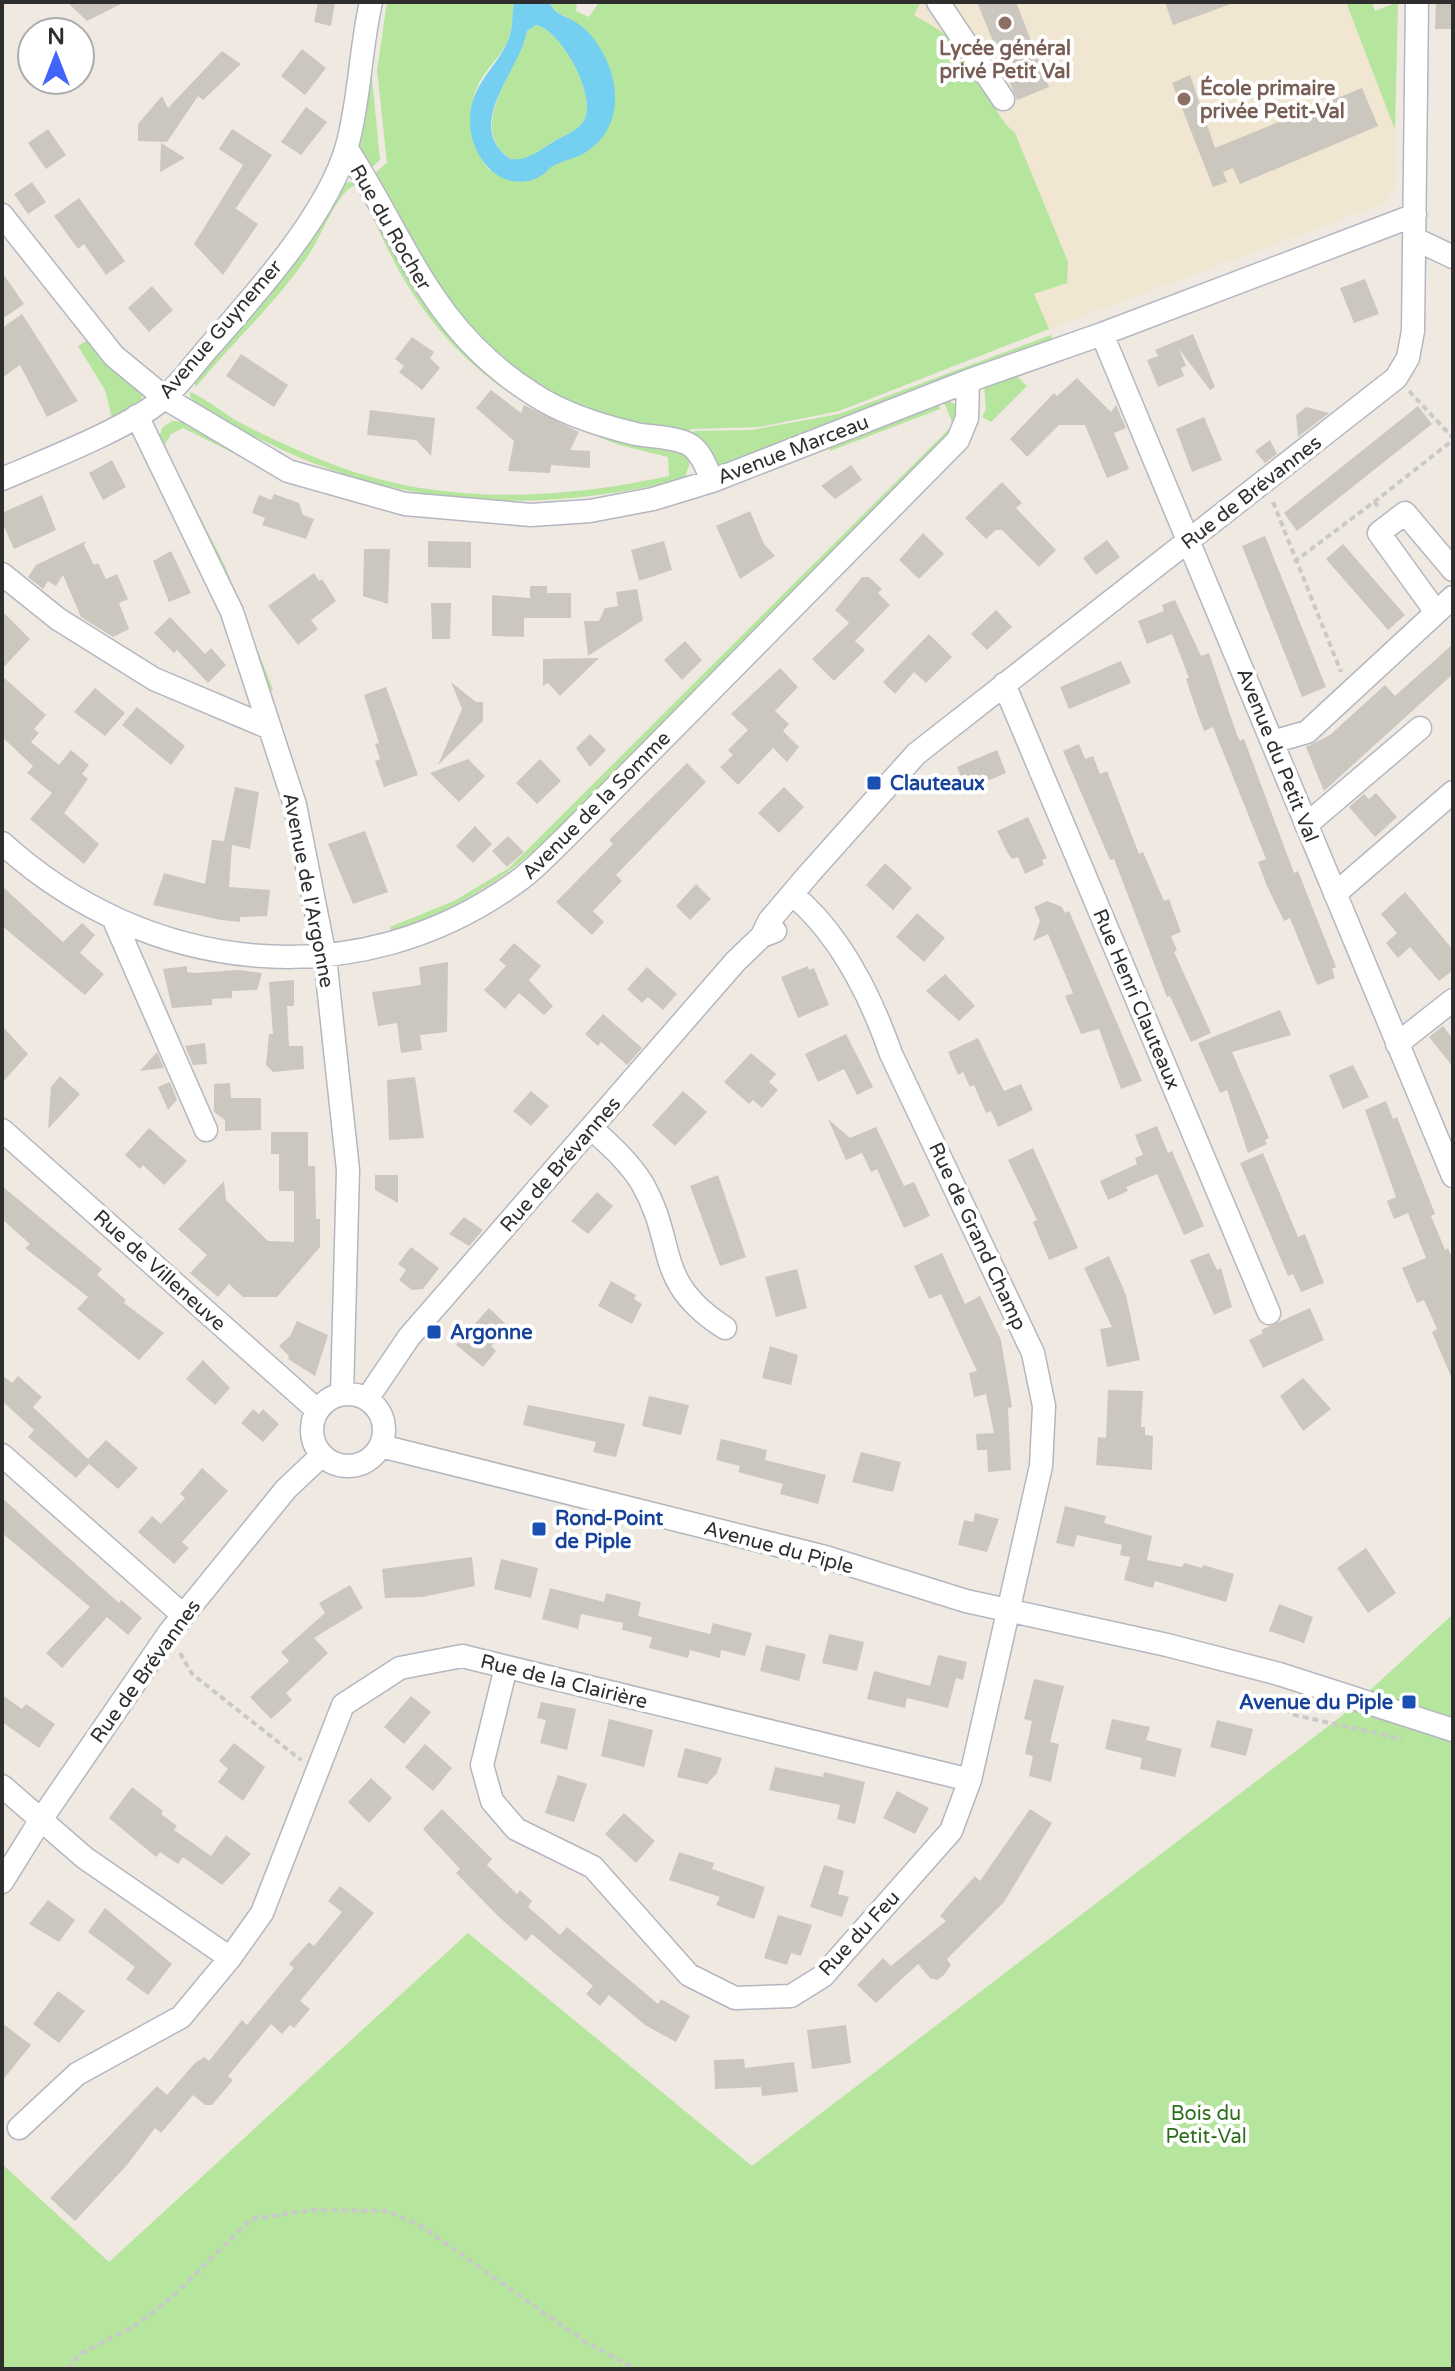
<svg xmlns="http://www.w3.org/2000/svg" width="1455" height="2371" font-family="'Varela Round',sans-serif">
<rect width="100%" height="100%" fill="#efe9e1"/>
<path fill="#f0e6d1" d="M921,2H1346L1395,130L1396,186L1385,203L1049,329L1034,294L1015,133L999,120L970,59L913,15Z"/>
<path fill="#b6e59e" d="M387,2H514C513,14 513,28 508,40C503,53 491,64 483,76C464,107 467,142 489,170L539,177L554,165L615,92C609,65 600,43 579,25C567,15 556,16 549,2H577L576,11L589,17L599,2H921L914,15C934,27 955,38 969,58C988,83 990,112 1015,133L1068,262L1067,283L1034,294L1049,329L839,411L759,427L692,429L687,432L632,429L531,386L445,306L371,176L387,163L377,70Z
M1346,2H1372L1375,11L1398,2L1395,130Z
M536,25C561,30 596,94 585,118C579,132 561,136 550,144C537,152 526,161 510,159C464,125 519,71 527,31Z
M368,76L372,78L380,160L368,171L359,149Z
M352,182L360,183L396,253L515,387V397C433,341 397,278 361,189L354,186C339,191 322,233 313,248C280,300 235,339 196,387L193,378L261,305L343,183Z
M1051,335L1052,339L713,468L688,438L693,431L751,430L839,414Z
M86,341L143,393L141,400L112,418L105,390L78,346Z
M1015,374L1027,386L991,422L982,417L986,409L984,386Z
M190,392C207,399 222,412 237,421C267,437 300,452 332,464C441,506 557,500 669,476L668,457L619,445L581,430L583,423L683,448L690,463L684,479C539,514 404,510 268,443C241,430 212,418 190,397Z
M949,401L959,406L957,427L539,847C491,888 451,910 392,932L390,927L454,901L509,868L953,425L944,402Z
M939,404L940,409L830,451L828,445Z
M172,421L184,422L307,483L304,488L183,428L171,434L164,446L225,566L273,690L270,692L226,581L158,442L162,428Z
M1453,1614V2369H2V2164L109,2262L468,1933L752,2166L1343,1715Z"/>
<path fill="#75cff0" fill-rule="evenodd" d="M514,2H549C556,16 565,15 577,23C592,32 603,51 609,66C622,101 615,137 581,155C572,159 561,161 553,166C548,169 544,175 539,177C502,195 472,159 470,125C468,84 497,70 509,38C513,27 512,14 514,2ZM536,25C561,30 596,94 585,118C579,132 561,136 550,144C537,152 526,161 510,159C462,124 520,72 527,31Z"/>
<path fill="#cbc7bf" d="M67,2H125L87,21Z
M318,2H335L331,26L314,22Z
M977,2H1016L1049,87L1017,100Z
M1165,2H1231V4L1173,25Z
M1436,2H1453V29H1435Z
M302,49L326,68L305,95L281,76Z
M222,51L241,64L203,100L198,96L167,142L138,141V124L162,96L168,108Z
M1190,75L1215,148L1362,88L1378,126L1240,184L1233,168L1223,172L1227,182L1213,187L1172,83Z
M306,107L327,122L301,155L281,142Z
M48,129L66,155L46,169L28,143Z
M232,129L272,155L236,208L232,206L258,224L223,275L194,244L243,165L219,149Z
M161,143L185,158L160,172Z
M32,182L46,202L28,214L14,194Z
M79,198L125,261L106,275L84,244L78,249L54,216Z
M2,272L24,304L2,319Z
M1365,279L1379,314L1354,323L1340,288Z
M152,286L173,310L149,332L128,308Z
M22,314L78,401L47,417L20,365L2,378V328Z
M1193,334L1215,387L1210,390L1179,349L1186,366L1181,368L1184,376L1158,387L1147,360L1158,356L1155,350Z
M412,337L434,352L430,358L440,368L422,390L399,372L404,366L395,359Z
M241,354L288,385L274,407L226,376Z
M1077,378L1111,412L1116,405L1126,428L1114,433L1129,469L1107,478L1085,425H1059L1027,457L1010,439L1054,393L1057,396Z
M491,390L521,413L524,405L579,432L570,450L590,451V468L551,465L550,473L508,471L514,441L476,408Z
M1418,406L1432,424L1297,531L1284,513Z
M1306,407L1329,413L1298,437L1296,415Z
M370,410L435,418L431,456L416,440L367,435Z
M1204,417L1222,460L1192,472L1176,429Z
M1270,440L1277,454L1265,463L1255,451Z
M112,460L126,487L103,500L89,473Z
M851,465L862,480L835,499L821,486Z
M1002,482L1022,503L1016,508L1056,550L1039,567L1002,530H996L986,539L965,518Z
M274,494L299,503L303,515L314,519L306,539L262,525L265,518L252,513L259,495L271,500Z
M42,495L56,530L14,549L2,522V513Z
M750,511L764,544L775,556L740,579L716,526Z
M923,533L944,554L919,579L899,560Z
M1265,536L1326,687L1302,697L1242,546Z
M1107,540L1120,557L1096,575L1083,558Z
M86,541L84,545L94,565L98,563L106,579L117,574L128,599L119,603L129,629L113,637L81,617L63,575L56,586L48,581L43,589L28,577L36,565Z
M428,541L471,542V568L428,567Z
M664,541L672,570L639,581L631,550Z
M1343,544L1405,615L1388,630L1326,559Z
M364,549H390L388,604L363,596Z
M171,551L191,593L169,602L153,561Z
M314,573L319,581L322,579L336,601L311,620L318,629L298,645L268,606Z
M862,577H869L882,589L878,593L890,605L855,641L865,650L834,681L812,659L849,623L835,610Z
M530,586H547V593H571V618H524V637L492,636V595L530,598Z
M637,589L643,620L588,656L584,621H599L605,608L618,606L616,592Z
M1175,600L1201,656L1209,653L1237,735L1240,741L1244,739L1294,873L1298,871L1336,967L1332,969L1335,978L1317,985L1290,918L1284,921L1267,886L1258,862L1266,859L1213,727L1204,731L1198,715L1186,679L1189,678L1172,634L1147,644L1138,621L1164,611L1162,605Z
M431,603H451L450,639H432Z
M996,610L1012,627L987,650L971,634Z
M2,611L30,639L2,669Z
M170,617L205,654L211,648L226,665L208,683L177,650L174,653L154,633Z
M929,634L952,657L926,683L914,672L895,694L883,682Z
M685,641L702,660L682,680L664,660Z
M1453,644V674L1324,791L1306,747L1330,735L1385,685L1395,696Z
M599,658L560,696L548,683L543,686V659Z
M1121,661L1131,683L1069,709L1060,687Z
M780,668L798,687L775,711L789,724L783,731L799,747L787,762L773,748L738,785L720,767L733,755L728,750L748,730L731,714Z
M2,676L46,715L34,729L39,733L31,742L59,765L71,750L89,765L82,774L88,779L64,813L99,844L84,864L30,819L52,793L27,773L33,766L2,737Z
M451,682L476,702H483V721L438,765L462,709Z
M386,687L418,775L384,787L375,761L380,759L375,744L379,743L364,695Z
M95,688L125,713L105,736L74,712Z
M137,707L185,746L171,765L122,725Z
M590,734L606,750L590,767L576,748Z
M1079,744L1085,759L1093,756L1100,774L1107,771L1139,854L1143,852L1164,901L1169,899L1181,932L1171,936L1177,950L1174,952L1211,1033L1191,1042L1170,996L1167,997L1114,859L1110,860L1063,751Z
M997,750L1006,773L966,790L957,767Z
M468,759L485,776L459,802L430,773Z
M540,759L561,781L537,804L516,783Z
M687,763L706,782L616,875L622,881L593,911L604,922L592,935L556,902L613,844L609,840Z
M235,787L259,792L250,849L232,845L229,887L270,890L267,916L240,917V922L221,920L153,905L164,873L205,884L212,840L224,841Z
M784,787L804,807L779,833L758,813Z
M1376,793L1397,817L1375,837L1349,807L1364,794L1369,799Z
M1028,817L1047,858L1042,860L1044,865L1025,874L1018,857L1012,859L1007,852L997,831Z
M475,826L492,844L473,863L456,846Z
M365,831L388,892L353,904L328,844Z
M508,836L524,852L507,867L492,851Z
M885,863L912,888L893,910L866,885Z
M696,884L711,899L690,920L676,906Z
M2,886L63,942L82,923L95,935L80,953L104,974L85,995L2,926Z
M1405,892L1453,950V970L1439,981L1410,947L1398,958L1386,943L1397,933L1381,914Z
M1047,901L1062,907L1065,913L1069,911L1142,1081L1121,1089L1099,1029L1081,1034L1065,996L1073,993L1048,934L1033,941L1040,921L1034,907Z
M917,913L945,938L924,962L896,937Z
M514,943L541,966L529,980L553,1006L544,1015L519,993L505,1009L484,990L506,966L499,960Z
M448,962L447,1032L420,1035L422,1050L401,1053L397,1023L378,1026L372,992L421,985L419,967Z
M187,966V972L194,973L239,970L262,973L257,990L232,991V998L212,999V1005L172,1008L163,969Z
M808,966L809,970L814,968L829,1005L798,1018L781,977Z
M647,967L677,994L663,1010L648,997L642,1003L627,989Z
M945,974L975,1006L959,1021L926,991Z
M294,980V1006H287L289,1046H303L304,1069L273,1072L266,1065L269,1034H273L269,982Z
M1280,1010L1291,1035L1232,1052L1269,1138L1265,1140L1267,1144L1248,1153L1227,1090L1220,1093L1198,1043Z
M603,1014L642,1048L627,1065L601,1042L598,1046L585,1034Z
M2,1026L28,1054L2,1083Z
M1443,1026L1453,1039V1067L1429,1037Z
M846,1034L873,1087L857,1095L844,1069L818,1082L805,1054Z
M978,1038L1004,1091L1021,1084L1033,1110L998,1127L991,1111L986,1113L974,1085L970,1087L963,1072L958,1075L948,1052Z
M205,1043L207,1064L193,1065L185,1046Z
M157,1052L164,1068L140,1071Z
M751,1053L776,1074L769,1082L778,1090L762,1108L753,1100L749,1104L724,1082Z
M1353,1065L1369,1097L1343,1109L1329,1075Z
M60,1076L80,1094L48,1129L51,1087Z
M415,1077L424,1138L389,1140L387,1080Z
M170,1082L177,1100L168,1110L158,1087Z
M230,1083L231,1098H261V1130L225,1131V1120L214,1112V1084Z
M531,1091L549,1106L531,1126L513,1111Z
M683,1091L707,1112L675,1146L652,1125Z
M1386,1101L1393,1119L1397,1117L1435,1214L1431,1216L1445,1250L1448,1248L1453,1260V1381L1432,1332L1437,1329L1424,1300L1417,1303L1402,1268L1426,1258L1408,1213L1394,1219L1387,1201L1396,1197L1365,1110Z
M828,1119L850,1138L876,1127L904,1186L914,1182L930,1216L904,1228L877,1169L871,1172L862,1153L846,1160Z
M1157,1126L1168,1153L1172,1151L1204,1226L1184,1235L1157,1174L1126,1187L1128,1191L1108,1200L1100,1181L1137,1164L1135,1158L1143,1155L1135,1135Z
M149,1128L187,1161L164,1185L143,1165L140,1169L125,1155Z
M271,1132H308V1166H315L316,1219H320V1247L277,1297H243L229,1284L218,1297L190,1273L207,1255L178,1229L224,1181L226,1200L268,1241L294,1242V1191H279V1154H271Z
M1033,1148L1078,1248L1049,1260L1033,1222L1037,1220L1008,1160Z
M1263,1153L1298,1237L1305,1234L1324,1283L1301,1292L1293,1274L1288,1276L1240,1163Z
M375,1175H398V1203L375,1190Z
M718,1175L746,1257L720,1266L690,1186Z
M2,1186L102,1269L97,1275L126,1300L124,1303L164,1333L139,1360L77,1309L88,1297L25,1248L30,1244L2,1219Z
M597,1192L613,1206L588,1234L571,1221Z
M464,1217L483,1230L469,1246L449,1234Z
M411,1247L439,1268L423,1289L412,1290L399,1280L406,1270L398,1264Z
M942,1253L965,1304L980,1296L1001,1340L1012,1407L1008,1408L1011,1470L988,1472L987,1450H977L976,1434L994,1433L986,1394L974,1397L969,1373L977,1371L941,1294L929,1299L914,1266Z
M1209,1253L1217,1270L1221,1268L1232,1307L1214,1315L1190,1260Z
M1109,1256L1126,1295L1140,1360L1107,1367L1100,1329L1112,1327L1084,1268Z
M797,1269L807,1308L776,1317L765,1277Z
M611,1281L636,1295L634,1299L642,1304L632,1324L598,1306Z
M489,1308L508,1326L491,1346L496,1351L483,1367L456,1345Z
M1310,1308L1324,1340L1263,1368L1249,1340L1263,1333L1261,1330Z
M297,1321L328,1335L315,1376L288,1359L289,1356L279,1346L290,1336Z
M770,1346L798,1355L791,1385L762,1378Z
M203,1360L230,1388L215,1405L186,1379Z
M2,1375L12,1383L18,1376L42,1397L33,1407L88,1459L106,1440L138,1468L118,1489L89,1464L76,1478L28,1437L34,1430L2,1401Z
M1303,1378L1331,1409L1303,1431L1280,1396Z
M1108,1390L1143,1391L1141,1427H1145V1435L1153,1436L1152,1470L1096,1465L1098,1437L1106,1438Z
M649,1396L689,1405L681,1435L642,1426Z
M528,1405L625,1424L616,1457L593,1452L596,1442L523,1425Z
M253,1409L259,1414L263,1409L279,1424L263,1442L241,1423Z
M721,1439L767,1450L765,1460L826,1475L818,1504L780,1494L783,1484L738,1472L740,1466L716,1460Z
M861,1452L901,1462L893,1492L852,1482Z
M202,1468L228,1491L182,1542L189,1548L174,1564L138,1532L152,1516L161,1524L185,1498L180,1494Z
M2,1498L119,1603L121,1600L142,1618L128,1635L107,1617L62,1668L46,1653L90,1607L2,1533Z
M1065,1506L1106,1516L1104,1523L1152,1536L1147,1560L1182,1567L1184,1563L1202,1568L1203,1565L1234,1574L1226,1602L1155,1581L1153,1588L1124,1580L1130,1557L1120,1555L1122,1545L1077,1535L1074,1547L1056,1543Z
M975,1513L999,1519L987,1552L958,1545L964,1520L973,1522Z
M1366,1548L1396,1593L1368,1613L1337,1568Z
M472,1557L475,1586L422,1597L385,1598L382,1569Z
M501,1559L538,1568L531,1598L494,1589Z
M350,1585L363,1608L314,1638L328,1653L286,1693L292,1700L271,1719L250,1697L289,1661L281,1652L325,1613L319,1603Z
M550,1588L604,1602L606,1593L641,1602L638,1616L710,1634L713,1623L752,1633L745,1656L721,1650L720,1658L690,1650L688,1658L649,1648L652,1637L622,1630L623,1623L581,1614L578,1629L542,1619Z
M1279,1604L1313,1617L1304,1643L1269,1631Z
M829,1634L864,1642L857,1671L822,1663Z
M766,1645L806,1654L799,1681L760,1671Z
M938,1655L967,1662L963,1680L956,1678L948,1708L907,1698L905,1708L867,1699L874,1671L930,1686Z
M1034,1679L1064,1686L1050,1742L1059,1744L1051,1782L1029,1776L1033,1756L1025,1754L1032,1721L1024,1719Z
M2,1695L22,1709L26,1704L55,1724L39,1748L2,1722Z
M411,1696L431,1712L404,1744L384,1727Z
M541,1702L576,1709L567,1750L540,1743L546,1720L537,1718Z
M609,1719L653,1730L644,1767L601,1756Z
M1112,1719L1150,1727L1146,1740L1182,1749L1175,1777L1140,1769L1142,1758L1105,1749Z
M1217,1720L1253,1729L1246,1756L1210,1747Z
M234,1743L265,1767L243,1801L218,1782L228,1769L219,1761Z
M425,1744L452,1768L433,1791L405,1767Z
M685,1748L722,1758L717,1773L707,1784L677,1777Z
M775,1767L823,1777L824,1772L865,1782L855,1824L837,1819L840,1805L769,1790Z
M558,1775L587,1784L574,1822L545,1813Z
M371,1778L392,1798L369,1823L348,1802Z
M132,1787L163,1811L161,1814L177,1826L174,1830L211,1856L226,1835L251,1854L222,1885L183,1857L178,1864L160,1852L156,1857L109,1818Z
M897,1791L929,1808L915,1834L883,1818Z
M442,1809L492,1859L487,1865L517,1894L520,1890L532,1901L528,1907L560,1935L567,1927L658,2004L661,1999L690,2016L676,2042L645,2025L609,1995L600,2006L586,1994L593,1986L532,1934L526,1941L498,1916L456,1873L460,1869L423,1829Z
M1030,1809L1052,1823L1004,1902L947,1959L951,1965L944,1975L937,1980L930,1978L918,1964L876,2003L857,1985L883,1958L891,1966L946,1921L940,1916L949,1905L975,1876L980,1881Z
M624,1813L655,1841L636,1863L605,1834Z
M679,1852L714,1863L712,1869L765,1887L754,1919L716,1905L720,1897L669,1880Z
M824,1865L844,1871L838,1894L849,1897L842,1917L810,1907Z
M340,1886L374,1913L300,2001L310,2009L294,2028L290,2025L282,2034L271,2024L228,2076L233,2080L212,2105H205L193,2095L161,2133L155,2128L127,2165L75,2221L50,2198L157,2086L167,2095L195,2063L204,2057L209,2061L242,2020L247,2025L294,1968L289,1964L309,1942L314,1946L342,1912L328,1901Z
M48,1900L75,1920L59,1942L29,1924Z
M105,1908L172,1964L148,1995L126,1979L135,1967L88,1932Z
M778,1915L812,1925L801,1956L791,1953L787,1965L764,1958Z
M58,1991L85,2011L59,2043L33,2024Z
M2,2023L31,2045L2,2081Z
M846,2025L851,2063L812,2069L807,2030Z
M744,2059L745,2068L794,2062L798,2092L762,2096L761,2087L715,2089L714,2060Z"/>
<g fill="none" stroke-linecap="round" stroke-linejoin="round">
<defs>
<path id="minor" d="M938,2L1003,99
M347,149C408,244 431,329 533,394C563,414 602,426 636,434C652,437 676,437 690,445C702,453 707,469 712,481
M2,215L114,356L165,398L288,471L405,504L531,515L590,511L653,499L712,481L968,381L1102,334L1415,215
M1415,239L1453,257
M1102,334L1453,1176
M137,416L232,612L295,805L325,957L348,1170L342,1394
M2,479C44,461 134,426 165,397C182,382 195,363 210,346C256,294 328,214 347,146C360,99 360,50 371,2
M2,574L58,619L154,679L270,728
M1436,612L1379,533L1405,513L1453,570
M1004,684L1269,1313
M1272,742L1307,732L1453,597
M1306,825L1420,728
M2,843C146,974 357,999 518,881C536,868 551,851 567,836L958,440L967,418L968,381
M1335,894L1453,792
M114,920L206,1130
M762,936L769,921L809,874L916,754L1396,378L1408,358L1413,331L1417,2
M1397,1044L1453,1000
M591,1128C609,1144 629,1162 642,1183C678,1246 652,1281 725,1328
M2,1130L317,1410
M312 1430a36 36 0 1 1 72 0a36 36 0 1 1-72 0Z
M367,1399L409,1337L735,962L762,936L775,931
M381,1446L825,1557L966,1601L1167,1645L1279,1674L1453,1730
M2,1455L183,1615
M506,1667L482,1765L492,1801L516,1829L593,1867L689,1975L735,1998L791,1996L823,1976L951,1831L970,1780L1041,1466L1044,1406L1033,1353L891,1054C871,997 840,934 793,895
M2,1786L85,1858L230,1958
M2,1882L40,1821L169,1633L286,1489L321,1456
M19,2128L77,2074L181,2017L230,1958L262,1913L343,1705L400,1668L462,1656L970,1780"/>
</defs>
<use href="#minor" stroke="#b4b7c1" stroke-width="25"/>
<path stroke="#c9c9c9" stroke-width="4" stroke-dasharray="6 4" stroke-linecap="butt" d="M1409,391L1453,438
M1273,502L1341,672
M1374,502L1453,440
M1294,562L1374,502L1378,506
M180,1653L192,1674L301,1760
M1282,1699L1290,1714L1402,1739
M68,2369L80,2354L138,2324L172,2297L251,2219L313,2210L387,2211L421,2226L584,2341L636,2369"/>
<use href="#minor" stroke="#fff" stroke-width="22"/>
</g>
<g fill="#8d6e63" stroke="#fff" stroke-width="3">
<circle cx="1005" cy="23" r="8"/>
<circle cx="1184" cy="99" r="8"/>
</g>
<g fill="#1a4fb4" stroke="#fff" stroke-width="3">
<rect x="866" y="775" width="16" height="16" rx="4"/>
<rect x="426" y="1324" width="16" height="16" rx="4"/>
<rect x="531" y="1521" width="16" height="16" rx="4"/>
<rect x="1401" y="1694" width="16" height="16" rx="4"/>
</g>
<g text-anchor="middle" stroke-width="8" stroke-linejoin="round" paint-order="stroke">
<g font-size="20" font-weight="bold" fill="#785e54" stroke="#fff">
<text x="1005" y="55">Lycée général<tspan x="1005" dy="23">privé Petit Val</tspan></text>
<text x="1200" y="95" text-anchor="start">École primaire<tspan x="1200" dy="23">privée Petit-Val</tspan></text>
</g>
<g font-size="20" fill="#2e2e2e" stroke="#fff">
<text transform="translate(391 227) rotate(60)" y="7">Rue du Rocher</text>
<text transform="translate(220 329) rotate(-49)" y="7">Avenue Guynemer</text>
<text transform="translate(793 449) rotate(-21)" y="7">Avenue Marceau</text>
<text transform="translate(1251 492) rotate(-38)" y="7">Rue de Brévannes</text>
<text transform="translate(1278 755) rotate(68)" y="7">Avenue du Petit Val</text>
<text transform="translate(596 805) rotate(-45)" y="7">Avenue de la Somme</text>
<text transform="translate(309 890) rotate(79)" y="7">Avenue de l'Argonne</text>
<text transform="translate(1137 999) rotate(67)" y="7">Rue Henri Clauteaux</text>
<text transform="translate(560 1164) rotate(-49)" y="7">Rue de Brévannes</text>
<text transform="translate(978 1236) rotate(65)" y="7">Rue de Grand Champ</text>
<text transform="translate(160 1270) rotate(42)" y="7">Rue de Villeneuve</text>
<text transform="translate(779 1547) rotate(15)" y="7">Avenue du Piple</text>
<text transform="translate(145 1671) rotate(-54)" y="7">Rue de Brévannes</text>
<text transform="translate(564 1681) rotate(14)" y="7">Rue de la Clairière</text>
<text transform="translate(859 1933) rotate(-47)" y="7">Rue du Feu</text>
</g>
<g font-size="20" font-weight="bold" fill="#164399" stroke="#fff" text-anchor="start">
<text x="890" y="790">Clauteaux</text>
<text x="450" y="1339">Argonne</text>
<text x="555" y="1525">Rond-Point<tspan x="555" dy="23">de Piple</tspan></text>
<text x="1393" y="1709" text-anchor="end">Avenue du Piple</text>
</g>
<g font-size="20" fill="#2c6e1b" stroke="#fff">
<text x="1206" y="2120">Bois du<tspan x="1206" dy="23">Petit-Val</tspan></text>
</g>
</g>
<rect width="1455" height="2371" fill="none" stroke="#2e2e2e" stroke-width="8"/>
<g transform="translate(56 56)"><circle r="38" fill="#ffffff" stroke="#ababab" stroke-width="2"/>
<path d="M0-6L14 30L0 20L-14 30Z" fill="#4264fb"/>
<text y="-12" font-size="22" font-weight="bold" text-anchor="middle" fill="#2e2e2e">N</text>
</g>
</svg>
